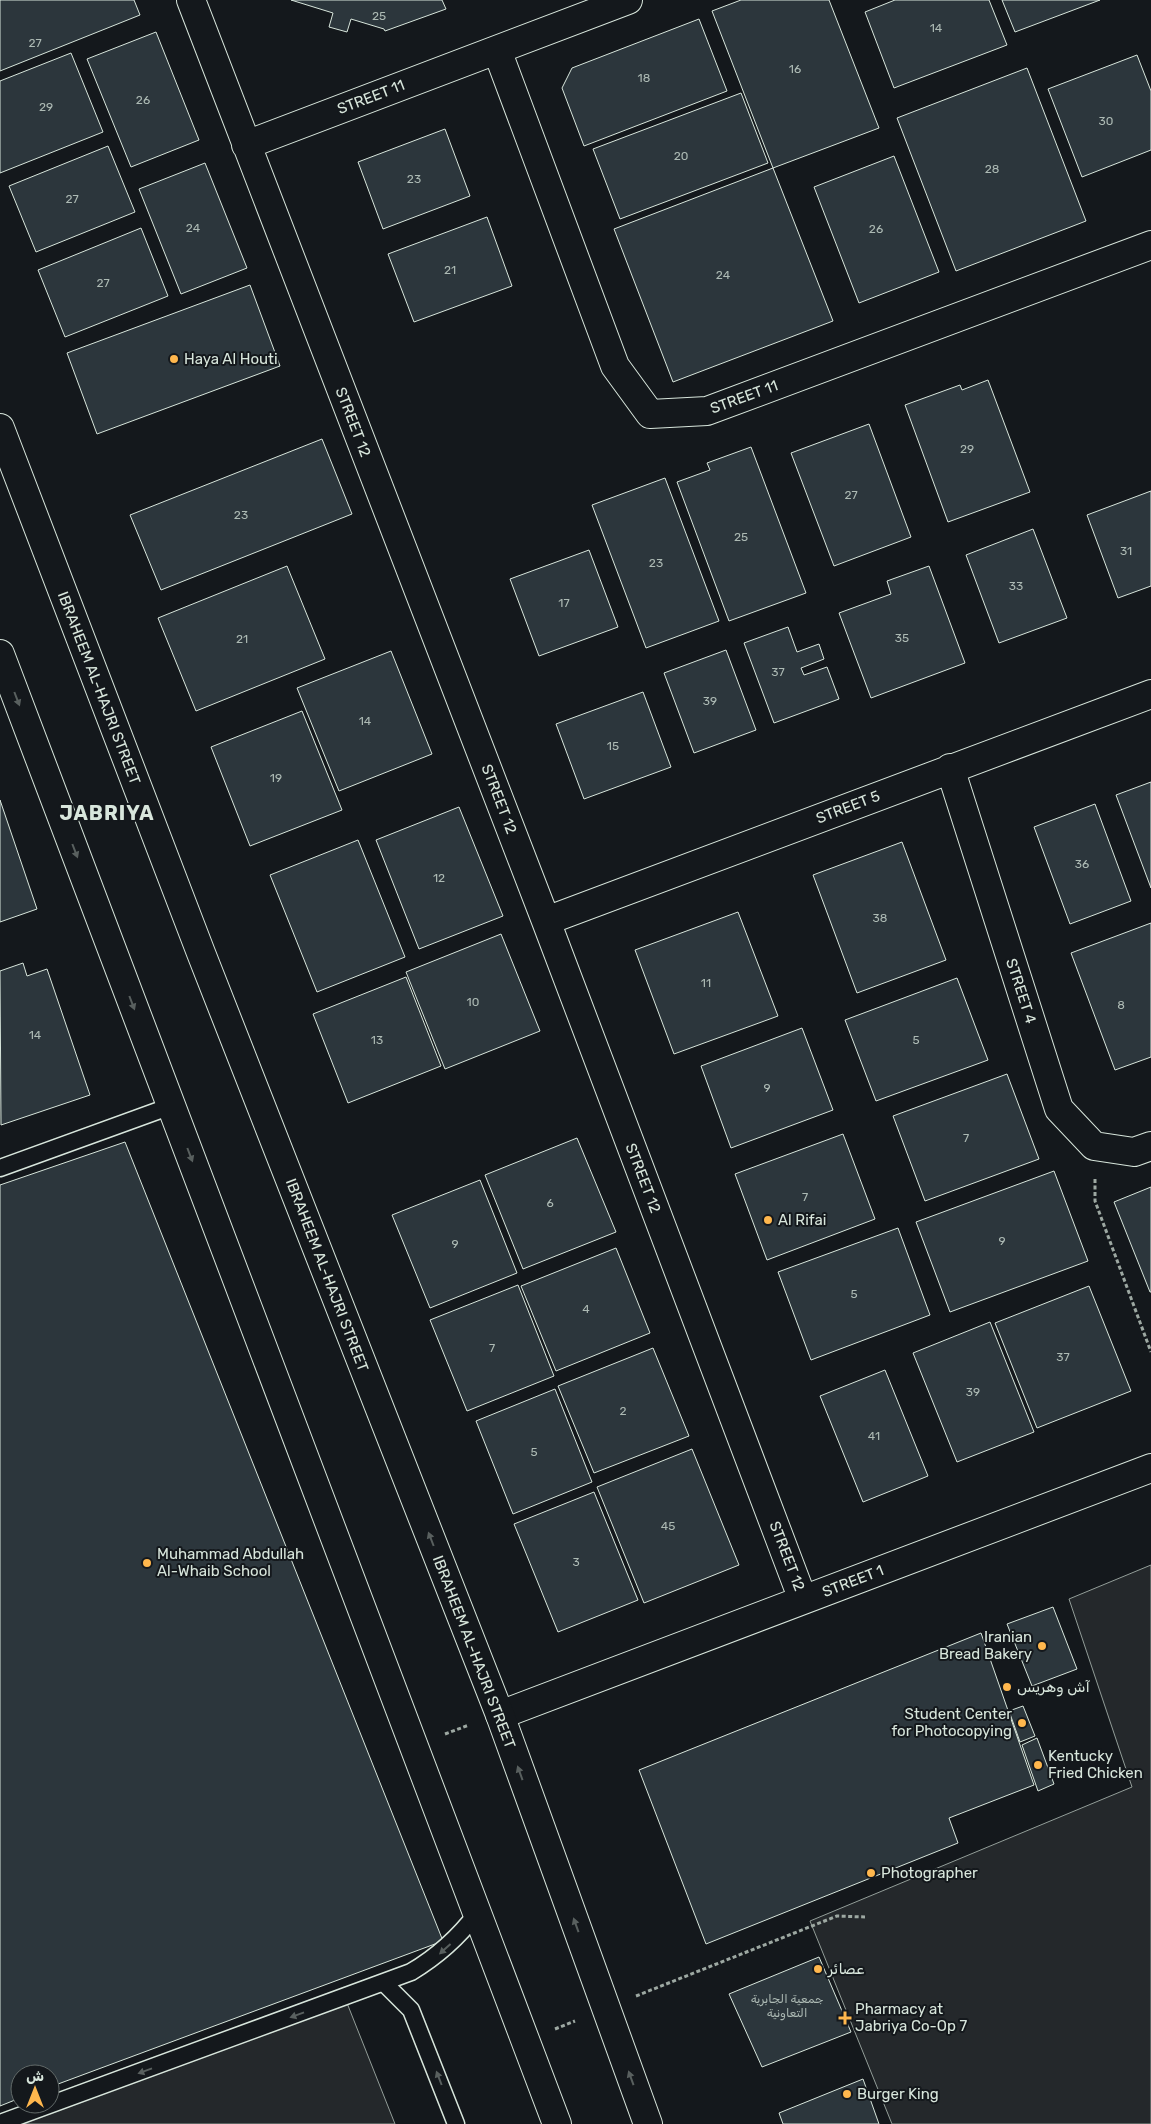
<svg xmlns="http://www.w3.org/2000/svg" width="1151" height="2124" font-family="Rubik,'Noto Sans Arabic',sans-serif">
<rect width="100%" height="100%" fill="#14181c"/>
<path fill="#24282b" stroke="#939e99" d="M1151,1565V2124H892L810,1921L1132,1787L1069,1599Z
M345,1998L395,2124H0Z"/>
<path fill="#2c363c" stroke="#d8e6dc" d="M0,0H134L140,15L0,71Z
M291,0H442L446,9L385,31L384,29L351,19L347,32L329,27L333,13Z
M741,0H829L879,128L773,168L712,11Z
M895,0H989L1007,45L894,88L865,12Z
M1002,0H1100L1015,32Z
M699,19L727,91L584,146L562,88L572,68Z
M156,32L199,140L131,167L87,59Z
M71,53L103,132L0,173V81Z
M1137,55L1151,91V150L1082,177L1048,89Z
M1027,68L1086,221L956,271L897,118Z
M741,93L768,163L620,219L593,149Z
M445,129L470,196L383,229L358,162Z
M108,146L135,212L36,252L9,186Z
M894,156L939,272L859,303L814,187Z
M205,163L247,268L181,294L139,189Z
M773,168L833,321L673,382L614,229Z
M487,217L512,286L414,322L388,254Z
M141,228L168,296L65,337L38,270Z
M250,285L280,366L97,434L67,353Z
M988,380L1030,492L948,522L905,405L960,385L962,390Z
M869,424L911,537L834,566L791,453Z
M322,439L352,514L161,590L130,515Z
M751,447L806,593L729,621L677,482L710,470L707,463Z
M665,478L719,621L646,648L592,505Z
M1151,491V586L1118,598L1087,515Z
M1033,529L1067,618L999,643L966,555Z
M589,550L618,627L539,656L510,579Z
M287,566L325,659L196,711L158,618Z
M929,566L965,663L871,698L839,613L891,594L887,581Z
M788,627L797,652L819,644L824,659L801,668L804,675L827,667L839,699L774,723L744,643Z
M726,650L756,730L694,753L664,673Z
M391,651L432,754L339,791L297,688Z
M643,692L671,767L584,799L556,724Z
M302,711L342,810L250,846L211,747Z
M1151,782V888L1116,795Z
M0,800L37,909L0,922Z
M1095,804L1131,901L1070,924L1034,827Z
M459,807L503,916L419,949L376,840Z
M358,840L405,957L317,992L270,875Z
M902,842L946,960L857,993L813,875Z
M738,912L778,1016L674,1054L635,950Z
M1151,923V1057L1115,1070L1071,953Z
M501,934L540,1031L445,1069L406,972Z
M23,963L27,976L47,969L90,1095L1,1125L0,971Z
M406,977L441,1066L348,1103L313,1014Z
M957,978L988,1060L876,1101L845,1020Z
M802,1028L833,1110L731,1148L701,1066Z
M1007,1074L1039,1159L925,1201L893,1116Z
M843,1134L875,1219L767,1260L735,1174Z
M577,1138L616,1232L523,1269L485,1175Z
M125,1142L443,1941L50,2087V2074H20V2098L0,2106V1185Z
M1054,1171L1088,1261L950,1312L916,1222Z
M480,1180L517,1273L430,1308L392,1215Z
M1151,1187V1292H1150L1114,1202Z
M898,1228L930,1315L811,1360L778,1272Z
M616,1248L650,1333L556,1371L521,1286Z
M518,1285L554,1376L467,1411L430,1320Z
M1089,1286L1131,1391L1037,1428L995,1323Z
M990,1322L1034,1432L957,1462L913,1353Z
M653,1348L689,1436L594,1473L558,1386Z
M885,1370L928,1476L863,1502L820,1396Z
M555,1389L592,1482L513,1514L476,1421Z
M692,1449L739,1565L644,1603L597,1487Z
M594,1492L638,1600L558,1632L514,1524Z
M1053,1607L1077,1669L1032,1686L1007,1624Z
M981,1633L1034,1785L949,1818L958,1843L706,1944L639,1770Z
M1023,1706L1035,1736L1020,1742L1009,1711Z
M1037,1738L1054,1784L1038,1791L1022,1745Z
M819,1957L851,2032L762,2067L729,1994Z
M863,2079L879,2124H783L779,2113Z"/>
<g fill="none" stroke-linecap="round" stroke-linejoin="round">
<defs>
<path id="service" d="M0,1168L171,1106
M384,1983L411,2010L456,2124
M0,2123L411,1972C438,1956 458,1938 477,1913"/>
<path id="minor" d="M191,0L546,921L803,1600
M497,50L615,366L650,414L707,411L1151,245
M246,145L628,0
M950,768L1059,1109L1094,1146L1134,1152L1151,1146
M546,921L1151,694
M500,1715L1151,1468"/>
<path id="secondary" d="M0,428L201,953L500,1715L648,2124
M0,654L557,2124"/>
</defs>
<use href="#service" stroke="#d8e6dc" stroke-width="19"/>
<use href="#minor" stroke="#d8e6dc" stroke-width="30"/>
<use href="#secondary" stroke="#d8e6dc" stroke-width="30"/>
<path stroke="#9da8a2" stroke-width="3" stroke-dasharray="4 2.5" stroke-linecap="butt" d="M1095,1179V1201L1151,1352
M445,1734L469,1725
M636,1996L837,1916L865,1917
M555,2029L575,2021"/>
<use href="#service" stroke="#14181c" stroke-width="16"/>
<use href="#minor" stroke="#14181c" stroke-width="28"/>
<use href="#secondary" stroke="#14181c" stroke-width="28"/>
</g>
<defs><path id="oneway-solid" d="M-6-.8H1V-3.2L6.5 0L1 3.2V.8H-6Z" transform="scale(1.25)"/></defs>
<g fill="#59605f">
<use href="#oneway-solid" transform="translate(17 699) rotate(69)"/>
<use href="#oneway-solid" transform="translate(75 851) rotate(69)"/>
<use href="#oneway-solid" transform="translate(132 1003) rotate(69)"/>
<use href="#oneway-solid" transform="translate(190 1155) rotate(69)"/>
<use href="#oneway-solid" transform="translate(431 1539) rotate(-111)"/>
<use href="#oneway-solid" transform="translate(520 1773) rotate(-110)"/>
<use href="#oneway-solid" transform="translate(576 1925) rotate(-110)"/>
<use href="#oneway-solid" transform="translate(445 1949) rotate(138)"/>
<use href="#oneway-solid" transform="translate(297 2015) rotate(160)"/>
<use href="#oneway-solid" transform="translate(145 2071) rotate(160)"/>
<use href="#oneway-solid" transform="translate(439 2078) rotate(-111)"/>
<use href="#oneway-solid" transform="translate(631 2078) rotate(-110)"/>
</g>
<g fill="#ffb74d" stroke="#14181c" stroke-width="2">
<circle cx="174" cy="359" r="5"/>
<circle cx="768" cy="1220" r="5"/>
<circle cx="147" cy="1563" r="5"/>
<circle cx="1042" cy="1646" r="5"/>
<circle cx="1007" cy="1687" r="5"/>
<circle cx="1022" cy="1723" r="5"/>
<circle cx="1038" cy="1765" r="5"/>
<circle cx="871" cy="1873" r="5"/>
<circle cx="818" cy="1969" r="5"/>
<path d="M842.5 2010.5h5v5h5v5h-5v5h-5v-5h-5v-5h5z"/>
<circle cx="847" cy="2094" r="5"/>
</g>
<g text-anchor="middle" stroke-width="4" stroke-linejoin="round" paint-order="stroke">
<g font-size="12" fill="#adbab4">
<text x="379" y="20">25</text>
<text x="936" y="32">14</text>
<text x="35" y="47">27</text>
<text x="795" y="73">16</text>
<text x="644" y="82">18</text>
<text x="143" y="104">26</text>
<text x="46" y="111">29</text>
<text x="1106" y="125">30</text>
<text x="681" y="160">20</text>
<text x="992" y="173">28</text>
<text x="414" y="183">23</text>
<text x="72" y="203">27</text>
<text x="193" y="232">24</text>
<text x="876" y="233">26</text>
<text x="450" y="274">21</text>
<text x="723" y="279">24</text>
<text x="103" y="287">27</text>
<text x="967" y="453">29</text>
<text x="851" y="499">27</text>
<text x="241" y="519">23</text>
<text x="741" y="541">25</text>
<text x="1126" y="555">31</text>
<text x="656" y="567">23</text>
<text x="1016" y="590">33</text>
<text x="564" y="607">17</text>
<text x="902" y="642">35</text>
<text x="242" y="643">21</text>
<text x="778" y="676">37</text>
<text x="710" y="705">39</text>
<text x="365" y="725">14</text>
<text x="613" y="750">15</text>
<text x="276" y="782">19</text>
<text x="1082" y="868">36</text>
<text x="439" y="882">12</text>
<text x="880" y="922">38</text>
<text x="706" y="987">11</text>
<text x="473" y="1006">10</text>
<text x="1121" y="1009">8</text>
<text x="35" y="1039">14</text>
<text x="377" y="1044">13</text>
<text x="916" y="1044">5</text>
<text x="767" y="1092">9</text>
<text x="966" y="1142">7</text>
<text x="805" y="1201">7</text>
<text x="550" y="1207">6</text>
<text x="1002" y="1245">9</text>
<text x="455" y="1248">9</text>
<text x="854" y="1298">5</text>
<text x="586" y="1313">4</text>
<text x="492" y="1352">7</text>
<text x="1063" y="1361">37</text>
<text x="973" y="1396">39</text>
<text x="623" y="1415">2</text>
<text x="874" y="1440">41</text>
<text x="534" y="1456">5</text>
<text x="668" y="1530">45</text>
<text x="576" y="1566">3</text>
<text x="787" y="2003">جمعية الجابرية<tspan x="787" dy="14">التعاونية</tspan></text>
</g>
<g font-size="15" fill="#d8e6dc" stroke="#14181c">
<text transform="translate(371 97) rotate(-21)" y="5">STREET 11</text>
<text transform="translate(744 397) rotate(-20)" y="5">STREET 11</text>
<text transform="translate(353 422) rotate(69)" y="5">STREET 12</text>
<text transform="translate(99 688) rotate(69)" y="5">IBRAHEEM AL-HAJRI STREET</text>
<text transform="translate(499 799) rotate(69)" y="5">STREET 12</text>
<text transform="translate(848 807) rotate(-21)" y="5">STREET 5</text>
<text transform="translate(1021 991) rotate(72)" y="5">STREET 4</text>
<text transform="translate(643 1178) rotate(69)" y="5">STREET 12</text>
<text transform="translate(327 1275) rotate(69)" y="5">IBRAHEEM AL-HAJRI STREET</text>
<text transform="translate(787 1556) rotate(69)" y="5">STREET 12</text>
<text transform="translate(853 1581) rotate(-21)" y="5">STREET 1</text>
<text transform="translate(474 1652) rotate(69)" y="5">IBRAHEEM AL-HAJRI STREET</text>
</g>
<g font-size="15" fill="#d8e6dc" stroke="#14181c" text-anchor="start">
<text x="184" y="364">Haya Al Houti</text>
<text x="778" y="1225">Al Rifai</text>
<text x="157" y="1559">Muhammad Abdullah<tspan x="157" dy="17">Al-Whaib School</tspan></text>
<text x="1032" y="1642" text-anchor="end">Iranian<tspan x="1032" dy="17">Bread Bakery</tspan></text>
<text x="1017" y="1692">آش وهريس</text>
<text x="1012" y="1719" text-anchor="end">Student Center<tspan x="1012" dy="17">for Photocopying</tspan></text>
<text x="1048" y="1761">Kentucky<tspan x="1048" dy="17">Fried Chicken</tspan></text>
<text x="881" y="1878">Photographer</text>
<text x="828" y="1974">عصائر</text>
<text x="855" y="2014">Pharmacy at<tspan x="855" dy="17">Jabriya Co-Op 7</tspan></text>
<text x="857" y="2099">Burger King</text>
</g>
<g font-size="20" font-weight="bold" letter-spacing="1" fill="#d8e6dc" stroke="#14181c">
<text x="107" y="820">JABRIYA</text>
</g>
</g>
<g transform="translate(35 2089)"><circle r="24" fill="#14181c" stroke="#626a69"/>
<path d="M0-4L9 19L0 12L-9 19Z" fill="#ffb74d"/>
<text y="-8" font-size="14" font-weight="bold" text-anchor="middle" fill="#d8e6dc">ش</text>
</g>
</svg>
